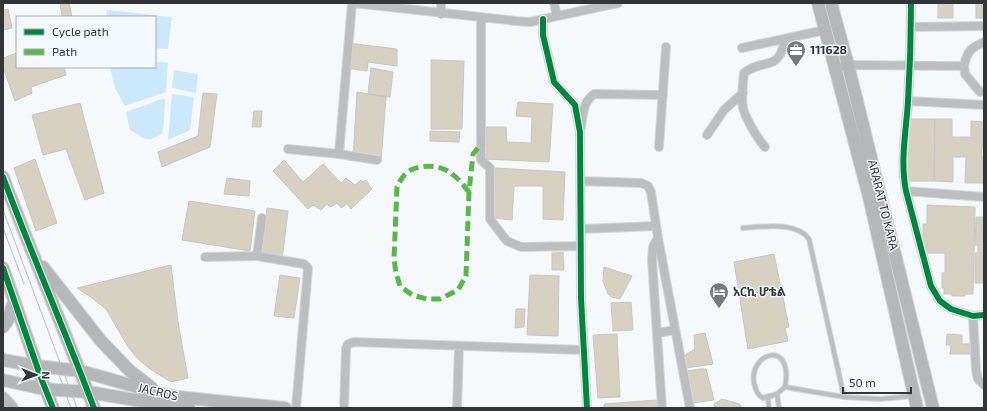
<svg xmlns="http://www.w3.org/2000/svg" width="987" height="411" font-family="'Exo 2','Noto Sans Ethiopic',sans-serif">
<rect width="100%" height="100%" fill="#f6f9fb"/>
<path fill="#cce8fd" d="M107,10L172,17L168,49L155,48V17H106Z
M155,61L168,63L166,92L125,106L115,88L110,67H155Z
M174,70L198,74L196,93L172,88Z
M172,94L194,97L190,130L168,140Z
M165,98L164,123L162,134C147,143 145,139 130,130L126,112Z"/>
<path fill="#d7d1c2" stroke="#c6c6c5" d="M60,3H69L72,17H62Z
M938,3H953V18H938Z
M976,3H984V18H976Z
M8,9L12,28L3,30V10Z
M348,43L397,49V66L368,62L367,71L346,68Z
M17,53V67H64L66,75L31,87L32,93L15,101L3,67V58Z
M431,60L464,61L462,129H431Z
M371,68L393,72L390,97L368,94Z
M357,92L386,97L381,162L353,159Z
M203,93L217,94L210,147L162,167L158,152L198,136Z
M518,102L553,104L549,162L485,159L486,127H506L507,142L531,143L532,117L516,116Z
M80,103L104,193L85,200L66,149L43,155L32,115Z
M254,111H262L261,127H252Z
M908,119H935L934,181H907Z
M935,119H952V137H971V121L984,122V146H982V157H984V183H965L966,157H953V182L934,181Z
M430,131L460,132L459,142L430,141Z
M35,159L57,223L36,231L14,168Z
M284,160L303,182L323,164L341,183L346,178L355,185L361,180L363,182L366,180L372,189L351,209L347,204L341,208L337,203L331,207L327,204L321,210L313,205L308,209L273,171Z
M495,168L565,172L563,220L543,219V186H514L512,220L494,218Z
M227,178L250,181L249,196L224,194Z
M189,201L255,211L250,251L182,240Z
M927,205L975,207L973,294H965V296H952V294H944V288H942V273H945V253H923V224H927Z
M267,208L288,211L282,260L261,258Z
M976,217H984V283H975V253H978V245H975Z
M563,252L564,270H552V253Z
M774,254L789,327L785,328L788,341L748,349L734,262Z
M171,265L178,322L188,378L171,382L150,369L138,359L128,347L106,309L92,298L77,288Z
M604,267L632,276L620,299L611,297L608,294L603,281Z
M280,275L300,278L294,318L274,316Z
M530,275L559,276L558,336L527,335Z
M631,302L633,330L613,331L611,303Z
M516,309H525L524,327L515,328Z
M705,333L713,364L686,368L684,356L695,349L694,335Z
M617,334L620,397L598,398L593,335Z
M947,334L962,335V344H970V354H950L951,345H946Z
M700,369H706L714,400L692,403L687,371Z
M722,399L740,404L741,408H715L714,404Z
M657,400L658,408H604V404Z"/>
<g fill="none" stroke-linecap="round" stroke-linejoin="round">
<defs>
<path id="service" d="M743,228C763,227 796,221 809,239L844,397L881,399L912,396
M785,387C794,339 749,352 754,383C756,390 757,395 763,398L777,394L785,387L844,397
M777,394L779,408
M768,397L769,408"/>
<path id="minor" d="M353,3L516,21L530,22L557,16
M554,3L557,16L618,3
M911,3C911,36 910,69 908,102C906,132 900,161 906,191L931,286L940,301L951,309L973,316L984,315
M441,14V3
M481,18V160L490,168V219L499,231L507,241L521,247L581,246
M543,19V35L554,82L575,105L580,132L581,298L587,408
M911,27L984,26
M742,48L825,30
M964,66C967,52 970,48 984,42
M836,68L848,65L964,66L965,74L980,92
M908,101L984,105
M581,127C583,114 583,102 594,94L663,95
M707,135L724,110L743,93
M659,147L666,47
M765,147C757,138 746,119 743,108C741,97 743,84 744,73C765,57 779,73 785,39
M288,149L339,154L377,160
M339,154L352,3
M581,181L641,183L648,186L651,192L658,238L690,408
M906,191L984,197
M262,218L257,256L304,264L308,268L296,408
M581,229L656,226
M658,238L653,247L652,260L662,408
M205,257L257,256
M973,316L976,370L978,379L984,385
M657,333L675,330
M344,408L346,349L348,344L354,342L583,350
M457,408L459,346"/>
<path id="primary" d="M818,3L869,197L917,408
M831,3L848,65L933,408
M3,177C32,255 65,331 94,408
M43,267L101,341L130,371L152,388
M3,268L41,378L53,408
M3,327L8,320L14,301
M3,360L37,366L81,371L158,393L178,397L285,408
M3,380L44,389L88,392L153,403L189,408
M3,398L12,408"/>
</defs>
<use href="#service" stroke="#d4d6d7" stroke-width="6"/>
<use href="#minor" stroke="#d4d6d7" stroke-width="10"/>
<use href="#primary" stroke="#d4d6d7" stroke-width="14"/>
<use href="#service" stroke="#bdbec0" stroke-width="4"/>
<use href="#minor" stroke="#bdbec0" stroke-width="8"/>
<use href="#primary" stroke="#b5b7b9" stroke-width="12"/>
<path stroke="#babdbe" stroke-width="1" d="M3,210L77,408
M3,228L24,284
M58,372L71,408"/>
<path stroke="#58b947" stroke-width="5" stroke-dasharray="10 5" stroke-linecap="butt" d="M469,192C464,186 459,179 452,174C442,165 423,164 411,170C404,173 400,181 397,187L394,259L396,273L400,286L412,295L427,299H440L458,290L466,276L469,192L473,154L481,144"/>
<defs>
<path id="cycleway" d="M911,3C911,36 910,69 908,102C906,132 900,161 906,191L931,286L940,301L951,309L973,316L984,315
M543,19V35L554,82L575,105L580,132L581,298L587,408
M3,177C32,255 65,331 94,408
M3,268L41,378L53,408"/>
</defs>
<use href="#cycleway" stroke="#f3f9fe" stroke-width="8"/>
<use href="#cycleway" stroke="#00873e" stroke-width="6"/>
</g>
<defs>
<symbol id="office-pin" viewBox="-11 -11 22 30"><path d="M0 17L-7.5 6A9.5 9.5 0 1 1 7.5 6Z" fill="#777a7d" stroke="#f3f9fe"/><path d="M-6-3h4V-5.5h4V-3h4V5H-6ZM-1-4.5V-3h2v-1.5ZM-6 0V1H6V0Z" fill="#fff"/></symbol>
<symbol id="hotel-pin" viewBox="-11 -11 22 30"><path d="M0 17L-7.5 6A9.5 9.5 0 1 1 7.5 6Z" fill="#777a7d" stroke="#f3f9fe"/><path d="M-6-4.5h1.5V1H6V5H4.5V3h-9V5H-6ZM-4 0a1.8 1.8 0 1 1 3.6 0ZM.5 0V-2.5h3Q6-2.5 6 0Z" fill="#fff"/></symbol>
</defs>
<g fill-rule="evenodd">
<use href="#office-pin" x="785" y="39" width="22" height="30"/>
<use href="#hotel-pin" x="708" y="281" width="22" height="30"/>
</g>
<g text-anchor="middle" stroke-width="3" stroke-linejoin="round" paint-order="stroke">
<g font-size="12" font-weight="bold" fill="#323639" stroke="#f3f9fe" text-anchor="start">
<text x="810" y="54">111628</text>
<text x="733" y="296">አርኪ ሆቴል</text>
</g>
<g font-size="12" fill="#323639" stroke="#f3f9fe">
<text transform="translate(883 205) rotate(76)" y="4">ARARAT TO KARA</text>
<text transform="translate(158 392) rotate(13)" y="4">JACROS</text>
</g>
</g>
<rect width="987" height="411" fill="none" stroke="#323639" stroke-width="8"/>
<rect x="16" y="16" width="140" height="52" fill="#f3f9fe" stroke="#a6abaf"/>
<rect x="24" y="29" width="20" height="6" fill="#00873e" stroke="#a6abaf"/>
<text x="52" y="36" font-size="12" fill="#323639">Cycle path</text>
<rect x="24" y="49" width="20" height="6" fill="#58b947" stroke="#a6abaf"/>
<text x="52" y="56" font-size="12" fill="#323639">Path</text>
<g transform="translate(36 375) rotate(91)" stroke="#f3f9fe" stroke-width="3" paint-order="stroke">
<path d="M0-3L7 15L0 10L-7 15Z" fill="#323639"/>
<text y="-6" font-size="11" font-weight="bold" text-anchor="middle" fill="#323639">N</text>
</g>
<path d="M843 387v6h68v-6" fill="none" stroke="#323639" stroke-width="2"/>
<text x="849" y="387" font-size="12" fill="#323639" stroke="#f3f9fe" stroke-width="3" paint-order="stroke">50 m</text>
</svg>
